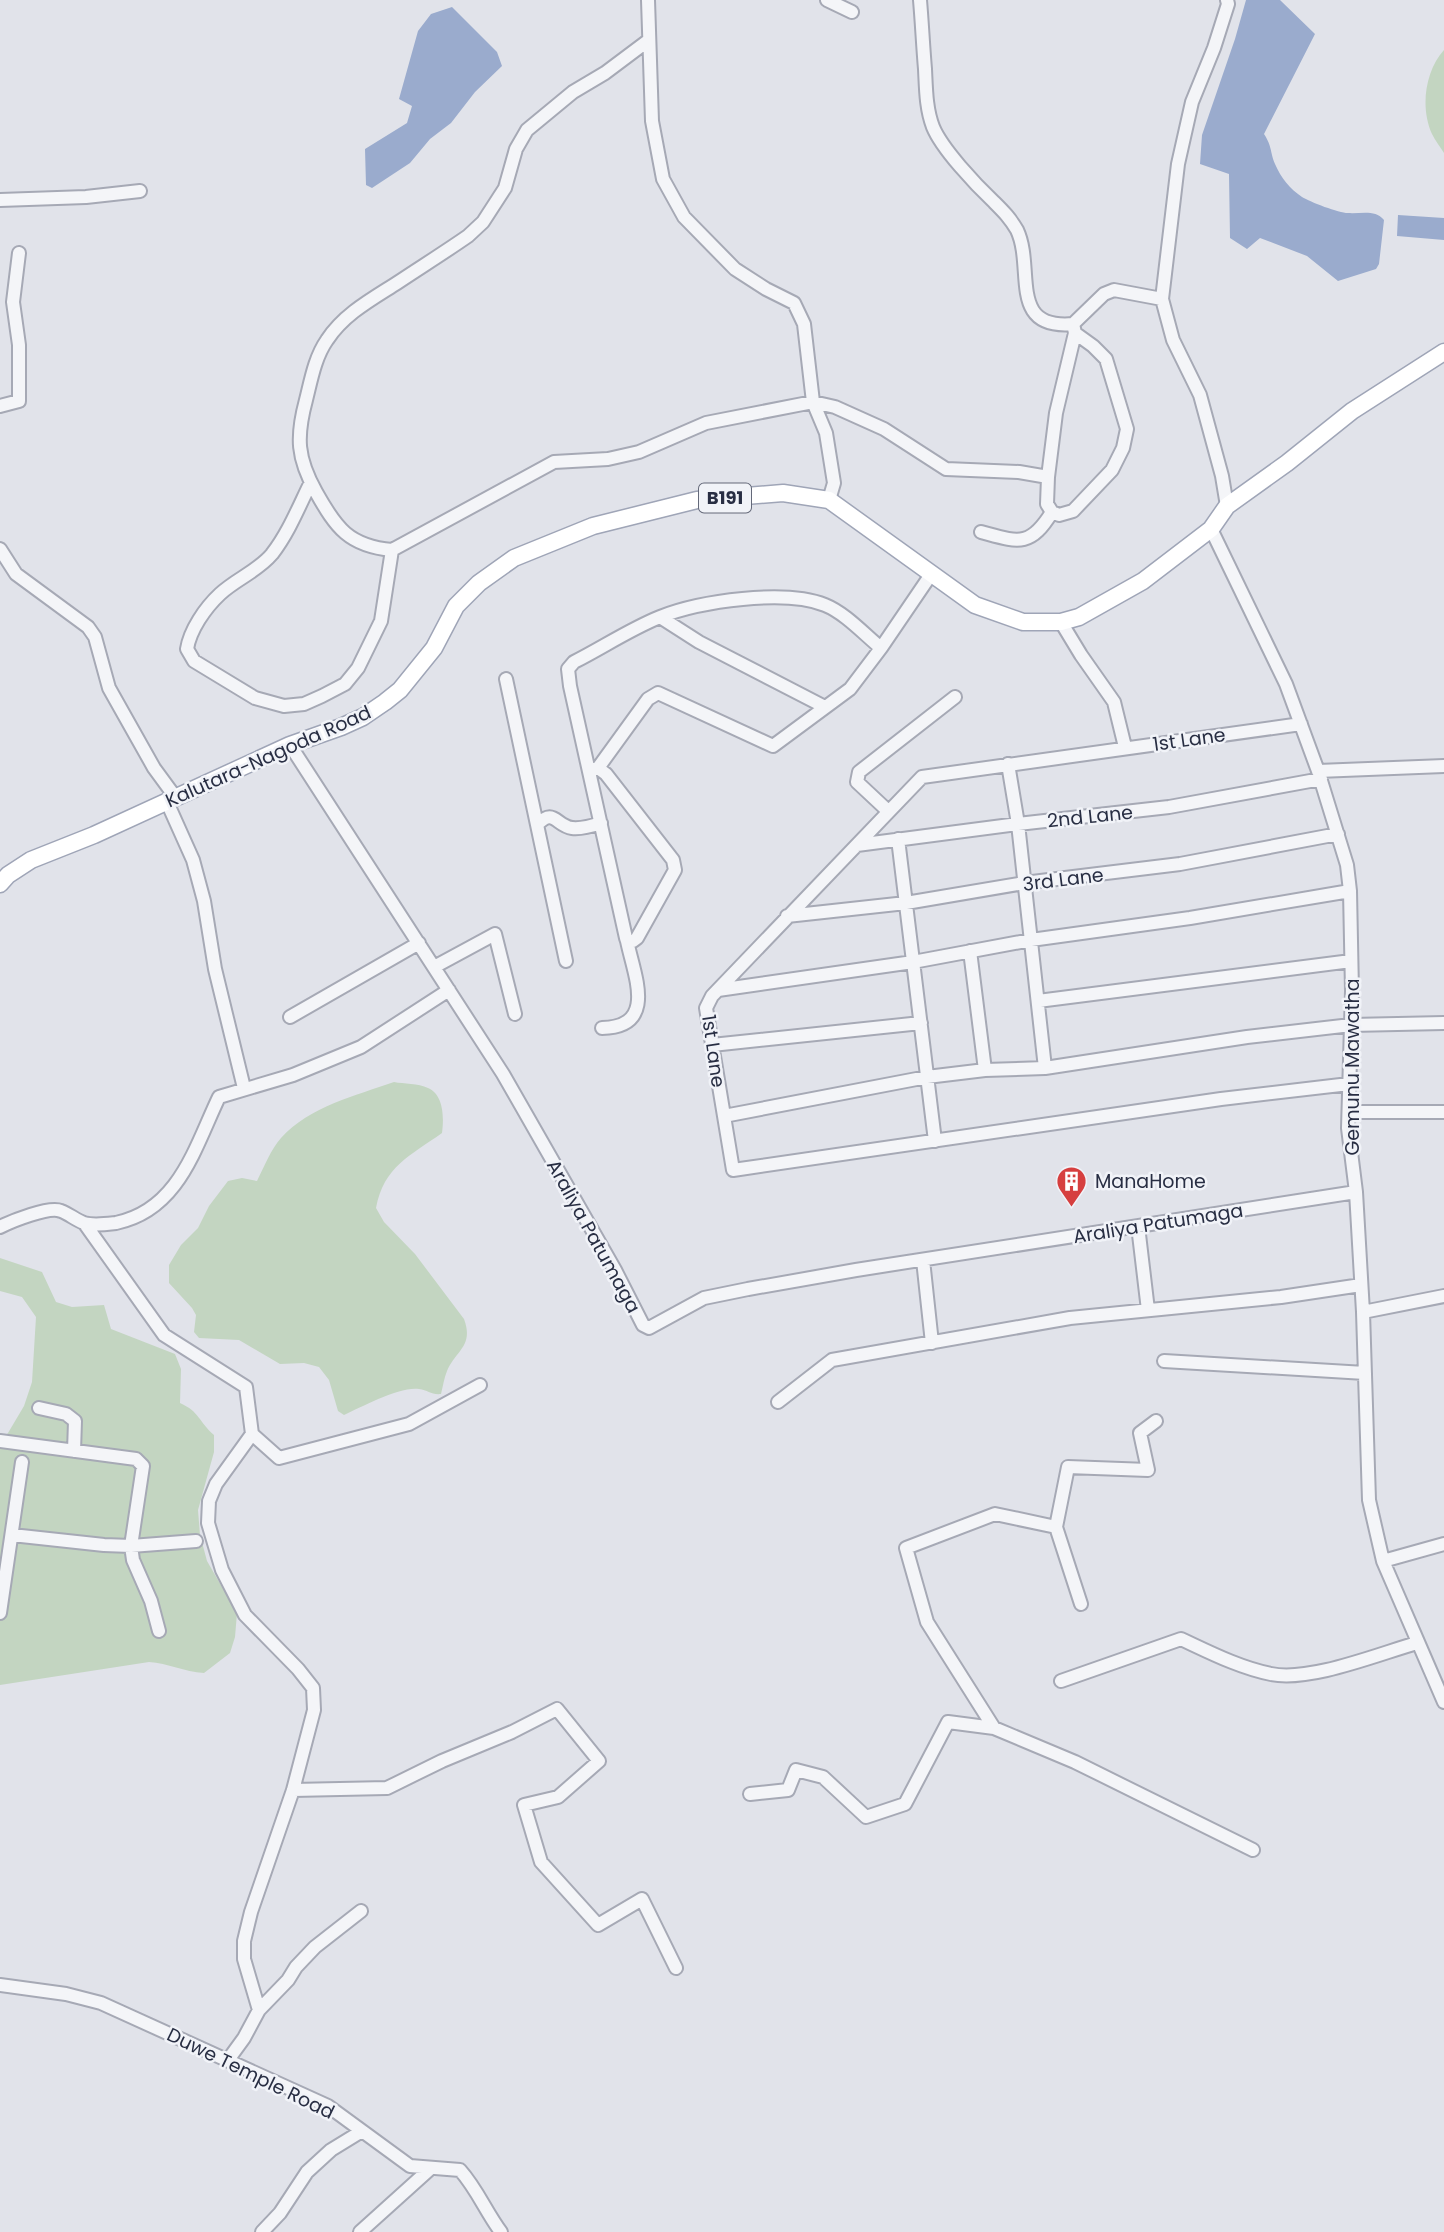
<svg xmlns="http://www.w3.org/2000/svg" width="1444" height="2232" font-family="Poppins,sans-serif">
<rect width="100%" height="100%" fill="#e1e3ea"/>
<path fill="#c3d5c1" d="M1444,50V153C1440,147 1435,140 1432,134C1420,108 1425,71 1444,50Z
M394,1082C404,1084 418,1083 428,1088C444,1095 444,1118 442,1133C410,1156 384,1166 376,1208L384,1222L415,1254L464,1319C474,1346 456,1350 447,1371C444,1378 443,1386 441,1394C431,1395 428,1390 419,1389C401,1386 361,1407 344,1415L338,1411L329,1380L319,1367L304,1363L280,1364L239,1340L199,1338L194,1332L196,1315L192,1308L169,1283V1265L181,1245L198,1228L209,1206L228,1181L242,1178L257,1181C264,1167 271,1149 281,1138C310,1106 355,1096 394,1082Z
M0,1258L42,1272L56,1302L72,1307L104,1305L111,1329L175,1354L181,1369L180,1403C200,1412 198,1421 214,1435V1452L198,1510L200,1535L207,1561L237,1613L235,1637L230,1653L204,1673C184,1672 168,1663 149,1662L0,1685V1441L8,1433L24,1406L32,1382L36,1317L22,1297L0,1291Z"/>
<path fill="#9aabcd" d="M1246,0H1280L1315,34L1264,134C1272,146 1270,152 1275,164C1281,178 1290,189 1302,197C1310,202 1339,213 1348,213C1361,214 1375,209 1384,220L1379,264L1376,269L1338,281L1307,256L1260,238L1247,249L1230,238L1229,174L1200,164L1202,135L1235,39Z
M452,7L497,52L502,66L475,92L451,123L430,139L410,163L372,188L366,185L365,149L407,123L412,106L399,99L418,31L431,14Z
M1398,215L1444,218V240L1397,236Z"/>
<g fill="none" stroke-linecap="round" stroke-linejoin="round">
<defs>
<path id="minor" d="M648,0L652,121L663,179L684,217L735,269L766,289L794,303L804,324L813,402L826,433L834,483L829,500
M827,0L852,12
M920,0C922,23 923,46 925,69C926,89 926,109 933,127C942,149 976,185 994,202C1004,212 1010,218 1017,230C1035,268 1007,330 1073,324L1104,294L1114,290L1162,299
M1227,0L1228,4L1214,48L1192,102L1178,164L1162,299L1173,340L1200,395L1222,476L1227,506
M649,40L605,73L573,92L527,130L516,149L505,188L483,222L468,236C445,252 421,267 397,283C372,299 344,314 327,340C315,357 311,380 306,400C296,437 297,458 316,492C336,528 349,546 392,550L554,462L608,459L639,452L706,423L813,402L835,407L884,429L946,469L1019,472L1048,477
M0,200L86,197L140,191
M1073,324L1075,333L1093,346L1106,359L1127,429L1123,448L1112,470L1073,511L1059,515L1052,512L1047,504L1048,477L1056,413L1075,333
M0,406L19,401V345L13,302L19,253
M311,482C299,506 289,532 272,554C258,571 236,579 220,594C205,608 190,630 187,649L194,661L255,698L284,706L304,704L322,696L345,684L358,668L381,621L392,550
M1211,529L1286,684L1318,771L1347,865L1350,891L1352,991L1348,1128L1356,1192L1363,1312L1369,1500L1383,1561L1444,1702
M981,532C1018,542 1030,548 1052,512
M0,549L16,574L88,627L95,637L109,688L154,768L176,798
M660,617L699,642L825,707
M1061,622L1081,655L1114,702L1125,747
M506,679L566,961
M1301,724L922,777L712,996L706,1008L733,1170L1221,1099L1349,1084
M290,745L503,1074L615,1270L643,1325L649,1328L704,1298L748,1289L856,1270L1356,1192
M1008,764L1018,824L1045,1068
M598,768L648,699L658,693L773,746L850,689L881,648
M589,770L598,768L606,774L673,860L675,870L637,938L633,941H627L626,938L570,686L568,669L574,662C602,648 630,629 660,617C700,601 785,589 825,605C845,613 864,634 881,648L932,573
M1318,771L1444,766
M167,802L193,860L204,901L215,969L244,1088
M888,811L857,782L859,772L955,697
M537,825C554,807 556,826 572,828C581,829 592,826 601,823
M898,839L935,1141
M857,845L1018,824L1169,807L1321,779
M787,916L906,903L1024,883L1180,864L1338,834
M970,951L985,1070
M434,967L495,934L515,1014
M718,990L913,962L1031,940L1190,918L1350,891
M1038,1001L1351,961
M290,1017L419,943
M602,1028C658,1027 634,975 627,941
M712,1045L921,1023
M1349,1112H1444
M724,1116L927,1077L985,1070L1045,1068L1247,1037L1351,1025L1444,1023
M85,1224L164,1335L246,1387L252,1434L216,1484L209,1501L208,1523L222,1570L245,1615L298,1669L313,1688L314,1710L293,1790L251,1912L244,1941V1959L259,2010
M1138,1226L1148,1310
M0,1227C12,1221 49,1206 61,1211C69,1214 76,1220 84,1223C93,1226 107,1224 116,1223C179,1210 195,1147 219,1097L293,1075L361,1047L449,990
M923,1260L932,1343
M1363,1312L1444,1296
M1164,1361L1365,1373
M778,1402L832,1360L1070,1318L1281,1297L1361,1285
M39,1408L66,1414L75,1421L74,1451
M252,1434L279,1458L409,1424L480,1385
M0,1441L136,1459L143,1466L131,1546L133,1560L151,1601L159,1631
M1056,1527L1068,1467L1148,1470L1140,1433L1156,1421
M12,1535L104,1545L131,1546L196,1541
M1383,1561L1444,1544
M1081,1604L1056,1527L995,1514L906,1548L927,1622L994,1728L1075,1762L1253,1850
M0,1613L22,1462
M1061,1681L1181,1639C1209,1652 1240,1668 1271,1674C1310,1682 1378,1654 1417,1643
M293,1790L387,1788L442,1761L512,1732L557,1709L599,1761L558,1797L524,1805L541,1862L598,1925L642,1899L676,1968
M750,1794L788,1790L796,1770L823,1777L866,1817L905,1804L948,1722L994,1728
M0,1985L66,1994L101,2003L328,2106L410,2166L460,2170C477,2189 486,2212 501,2232
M228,2060L244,2038L259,2010L288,1980L296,1967L315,1947L361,1911
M262,2232L280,2213L307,2172L331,2150L362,2131
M360,2232L431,2168"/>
<path id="major" d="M0,884L8,875L31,860L94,835L290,745L341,727L363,717L385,702L400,690L434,648L456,606L479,583L514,558L593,526L697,500L783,493L829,500L975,605L1023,622H1061L1079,617L1143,581L1211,529L1227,506L1287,463L1352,411L1444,352"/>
</defs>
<use href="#minor" stroke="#a6a9b5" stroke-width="16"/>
<use href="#major" stroke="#9fa5b7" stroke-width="19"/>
<use href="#minor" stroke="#f4f5f8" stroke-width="12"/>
<use href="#major" stroke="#fff" stroke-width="16"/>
</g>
<defs>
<symbol id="building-pin" viewBox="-11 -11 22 30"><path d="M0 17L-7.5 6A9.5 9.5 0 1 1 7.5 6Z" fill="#d63f3f" stroke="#f1f3f8"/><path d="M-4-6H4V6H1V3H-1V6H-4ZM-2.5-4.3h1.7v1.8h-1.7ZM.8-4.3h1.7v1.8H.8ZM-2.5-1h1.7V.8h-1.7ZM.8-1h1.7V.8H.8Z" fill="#fff"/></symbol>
</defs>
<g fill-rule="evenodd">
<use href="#building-pin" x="1054" y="1164" width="35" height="47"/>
</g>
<g text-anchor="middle" stroke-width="5" stroke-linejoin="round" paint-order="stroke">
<rect fill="#f1f3f8" stroke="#646979" stroke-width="2" x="699" y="483.5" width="52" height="29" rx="5"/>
<g font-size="18" font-weight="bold" fill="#282e43">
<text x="725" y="504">B191</text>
</g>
<g font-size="19" fill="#282e43" stroke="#f1f3f8">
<text transform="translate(1189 739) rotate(-8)" y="7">1st Lane</text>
<text transform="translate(268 756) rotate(-24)" y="7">Kalutara-Nagoda Road</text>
<text transform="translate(1090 816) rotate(-6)" y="7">2nd Lane</text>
<text transform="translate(1063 879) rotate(-7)" y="7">3rd Lane</text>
<text transform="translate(714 1051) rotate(82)" y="7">1st Lane</text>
<text transform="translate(1352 1067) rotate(-90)" y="7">Gemunu Mawatha</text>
<text transform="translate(1158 1223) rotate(-9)" y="7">Araliya Patumaga</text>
<text transform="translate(594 1236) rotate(61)" y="7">Araliya Patumaga</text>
<text transform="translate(251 2073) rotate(26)" y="7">Duwe Temple Road</text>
</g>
<g font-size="19" fill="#282e43" stroke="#f1f3f8" text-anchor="start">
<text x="1095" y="1188">ManaHome</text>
</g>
</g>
</svg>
